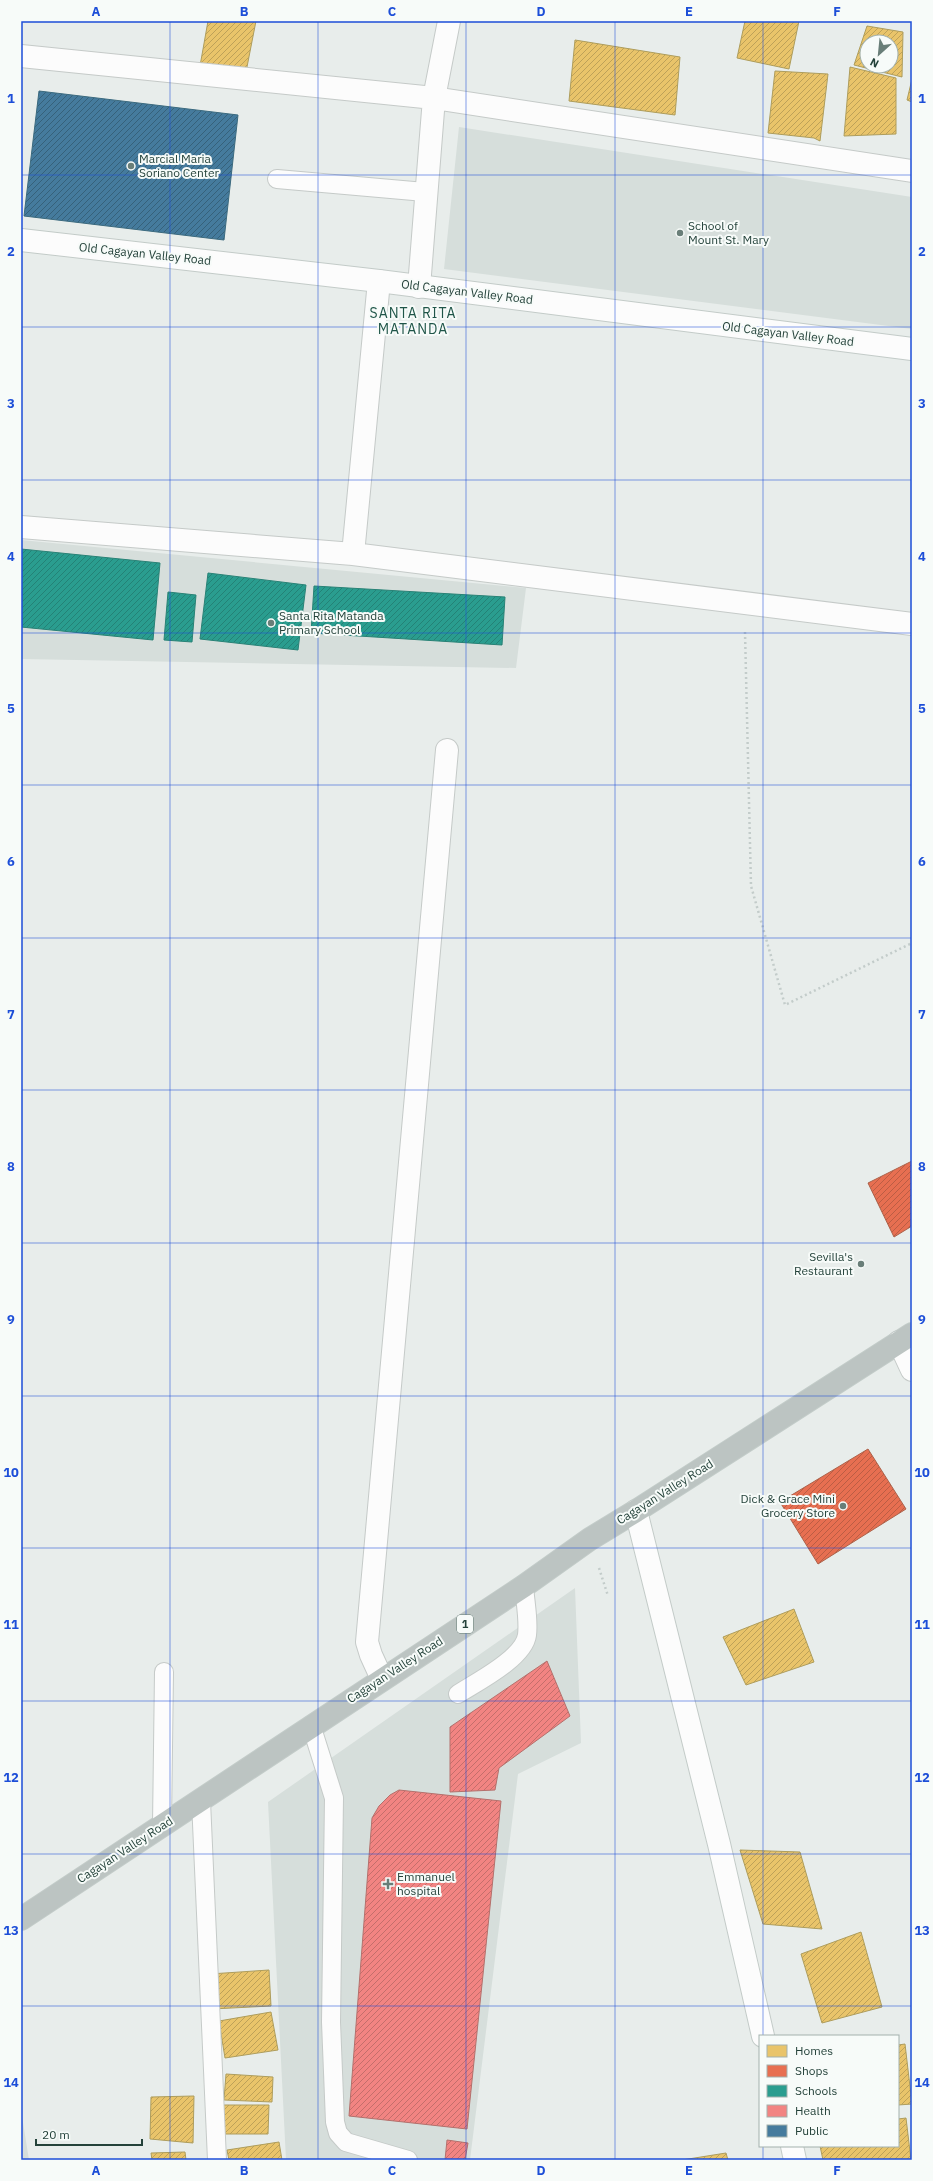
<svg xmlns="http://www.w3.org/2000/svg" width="933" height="2181" font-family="'IBM Plex Sans',sans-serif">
<defs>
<pattern id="homes-hatch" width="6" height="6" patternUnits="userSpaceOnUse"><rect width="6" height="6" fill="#e9c46a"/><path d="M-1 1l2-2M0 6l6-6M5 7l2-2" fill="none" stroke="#bda158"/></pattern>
<pattern id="shops-hatch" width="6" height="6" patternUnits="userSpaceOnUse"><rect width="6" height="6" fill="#e76f51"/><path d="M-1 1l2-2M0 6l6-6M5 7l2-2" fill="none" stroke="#bb5d44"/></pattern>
<pattern id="schools-hatch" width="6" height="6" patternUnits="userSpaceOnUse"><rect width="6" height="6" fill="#2a9d8f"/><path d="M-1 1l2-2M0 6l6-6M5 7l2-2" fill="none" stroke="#248276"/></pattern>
<pattern id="health-hatch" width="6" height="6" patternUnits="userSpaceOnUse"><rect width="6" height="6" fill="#f28482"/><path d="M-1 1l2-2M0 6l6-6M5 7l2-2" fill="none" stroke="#c46e6b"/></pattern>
<pattern id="public-hatch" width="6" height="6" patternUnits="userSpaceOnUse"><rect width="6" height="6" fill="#457b9d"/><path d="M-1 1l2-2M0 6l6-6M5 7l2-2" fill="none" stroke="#36617a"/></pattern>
</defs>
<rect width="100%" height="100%" fill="#e8edeb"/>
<path fill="#d6dedb" d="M459,127L912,197V329L444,269Z
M21,540L526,588L516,668L21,659Z
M575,1588L581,1743L518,1774L470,2160H286L268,1802Z
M21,2110L29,2160H21Z"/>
<path fill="url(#homes-hatch)" stroke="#ae9d5c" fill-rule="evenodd" d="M208,21H256L246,72L200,66Z
M745,21H799L789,69L737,58Z
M867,26L903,32L902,77L854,65ZM867,42H891V66H867Z
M575,40L680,57L675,115L569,101Z
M850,67L896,78V134L844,136Z
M775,71L828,74L820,141L814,138L768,133Z
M912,79V102L907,100Z
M794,1609L814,1662L746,1685L723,1637Z
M740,1850L800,1852L822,1929L763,1924Z
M861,1932L882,2007L822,2023L801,1954Z
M269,1970L271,2006L212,2009L210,1974Z
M271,2012L278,2050L225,2058L219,2021Z
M905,2044L912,2104L898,2105V2045Z
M226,2074L273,2077L272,2102L224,2100Z
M194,2096L193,2143L150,2139L151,2097Z
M221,2105H269L268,2134H221Z
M906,2118L911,2160H823L820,2146H898V2119Z
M279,2142L282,2160H229L227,2150Z
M185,2152L186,2160H152L151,2153Z
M726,2153L728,2160H682Z"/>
<path fill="url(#shops-hatch)" stroke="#ac624a" d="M912,1161V1226L894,1237L868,1183Z
M868,1449L906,1509L818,1564L780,1502Z"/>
<path fill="url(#schools-hatch)" stroke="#288276" d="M21,549L160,563L153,640L21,627Z
M208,573L306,585L298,650L200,639Z
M314,586L505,597L502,645L311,633Z
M168,592L196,595L192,642L164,640Z"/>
<path fill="url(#health-hatch)" stroke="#b4706c" d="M547,1661L570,1716L499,1768L495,1790L450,1792V1727Z
M399,1790L501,1801L467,2129L349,2116L372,1818L379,1806L390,1795Z
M447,2140L468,2143L465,2160H445Z"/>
<path fill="url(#public-hatch)" stroke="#3b6a7f" d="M39,91L238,115L224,240L24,216Z"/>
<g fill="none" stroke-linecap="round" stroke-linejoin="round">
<defs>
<path id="lane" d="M277,179L425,192
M458,1694C477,1682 524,1658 527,1635C529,1620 525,1601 524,1586
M311,1725L334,1798L331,2022L335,2122L338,2133L346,2142L408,2160
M201,1801L217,2160
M162,1825L164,1672"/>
<path id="street" d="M21,56L434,98L912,171
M419,287L434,98L449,21
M21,527L353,554L912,624
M353,554L379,281
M899,1342L912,1370
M382,1679L371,1655L367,1642L447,750"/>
<path id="secondary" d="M21,240L379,281L912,349
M636,1511L719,1844L763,2036
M792,2146L795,2160"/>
<path id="highway" d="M21,1919L524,1586L590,1539L636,1511L912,1334"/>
</defs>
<use href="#lane" stroke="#c5cac8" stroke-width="20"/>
<use href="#street" stroke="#c5cac8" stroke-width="24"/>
<use href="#secondary" stroke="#c3cbc8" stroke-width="24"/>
<use href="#highway" stroke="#c3ccc9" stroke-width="24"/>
<path stroke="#c3ccca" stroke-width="2.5" stroke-dasharray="2 3" stroke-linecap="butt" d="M745,632L751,886L785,1005L912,943
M599,1568L608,1596"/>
<use href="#lane" stroke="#fcfcfc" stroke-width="18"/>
<use href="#street" stroke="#fcfcfc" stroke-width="22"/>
<use href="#secondary" stroke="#fcfcfc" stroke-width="22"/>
<use href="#highway" stroke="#bcc4c2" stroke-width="22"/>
</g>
<path fill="none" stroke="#1d4ed8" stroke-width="1" stroke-opacity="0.55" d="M170,21V2160M318,21V2160M466,21V2160M615,21V2160M763,21V2036M21,175H912M21,327H912M21,480H912M21,633H912M21,785H912M21,938H912M21,1090H912M21,1243H912M21,1396H912M21,1548H912M21,1701H912M21,1854H912M21,2006H912M763,2146V2160"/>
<g fill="#697e78" stroke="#f7fbf9" stroke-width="1.5">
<circle cx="131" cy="166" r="4"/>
<circle cx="680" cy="233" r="4"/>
<circle cx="271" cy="623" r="4"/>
<circle cx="861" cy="1264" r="4"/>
<circle cx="843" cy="1506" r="4"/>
<path d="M386 1878h4v4h4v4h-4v4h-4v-4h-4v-4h4z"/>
</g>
<g text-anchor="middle" stroke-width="4" stroke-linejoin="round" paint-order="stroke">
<rect fill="#f7fbf9" stroke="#637a73" stroke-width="1" x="457" y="1615" width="16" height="18" rx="3"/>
<g font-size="11" font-weight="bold" fill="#24423a">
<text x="465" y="1628">1</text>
</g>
<g font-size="12" fill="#24423a" stroke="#f7fbf9" text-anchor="start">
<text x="139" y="163">Marcial Maria<tspan x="139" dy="14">Soriano Center</tspan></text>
<text x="688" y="230">School of<tspan x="688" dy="14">Mount St. Mary</tspan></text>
<text x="279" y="620">Santa Rita Matanda<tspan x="279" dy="14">Primary School</tspan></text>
<text x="853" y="1261" text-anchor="end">Sevilla's<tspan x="853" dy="14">Restaurant</tspan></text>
<text x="835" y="1503" text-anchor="end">Dick &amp; Grace Mini<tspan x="835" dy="14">Grocery Store</tspan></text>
<text x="397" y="1881">Emmanuel<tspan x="397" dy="14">hospital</tspan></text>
</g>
<g font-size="12" fill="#24423a" stroke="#f7fbf9">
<text transform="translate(145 254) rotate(6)" y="4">Old Cagayan Valley Road</text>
<text transform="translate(467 292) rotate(7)" y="4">Old Cagayan Valley Road</text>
<text transform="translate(788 334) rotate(7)" y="4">Old Cagayan Valley Road</text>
<text transform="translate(665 1492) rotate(-32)" y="4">Cagayan Valley Road</text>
<text transform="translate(395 1670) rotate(-33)" y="4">Cagayan Valley Road</text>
<text transform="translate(125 1850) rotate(-33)" y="4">Cagayan Valley Road</text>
</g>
<g font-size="14" letter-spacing="1" fill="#1f5548" stroke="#f7fbf9">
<text x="413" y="318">SANTA RITA<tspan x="413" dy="16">MATANDA</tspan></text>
</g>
</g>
<rect width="933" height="2181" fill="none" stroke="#f7fbf9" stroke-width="44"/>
<rect x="759" y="2035" width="140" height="112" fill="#f7fbf9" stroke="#a3b1ad"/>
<rect x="767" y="2045" width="20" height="12" fill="#e9c46a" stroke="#a3b1ad"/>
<text x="795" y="2055" font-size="12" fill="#24423a">Homes</text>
<rect x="767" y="2065" width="20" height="12" fill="#e76f51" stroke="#a3b1ad"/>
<text x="795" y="2075" font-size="12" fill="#24423a">Shops</text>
<rect x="767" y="2085" width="20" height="12" fill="#2a9d8f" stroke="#a3b1ad"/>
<text x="795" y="2095" font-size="12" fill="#24423a">Schools</text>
<rect x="767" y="2105" width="20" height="12" fill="#f28482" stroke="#a3b1ad"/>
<text x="795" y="2115" font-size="12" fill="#24423a">Health</text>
<rect x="767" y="2125" width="20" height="12" fill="#457b9d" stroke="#a3b1ad"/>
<text x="795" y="2135" font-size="12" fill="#24423a">Public</text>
<g transform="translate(879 54) rotate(207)"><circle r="19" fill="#f7fbf9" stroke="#a3b1ad"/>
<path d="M0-3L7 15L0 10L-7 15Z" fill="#697e78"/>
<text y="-6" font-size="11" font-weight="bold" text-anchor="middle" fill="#24423a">N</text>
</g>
<path d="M36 2139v6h106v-6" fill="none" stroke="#24423a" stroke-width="2"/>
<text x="42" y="2139" font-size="12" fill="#24423a" stroke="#f7fbf9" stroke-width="3" paint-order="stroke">20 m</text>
<rect x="22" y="22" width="889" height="2137" fill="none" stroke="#1d4ed8" stroke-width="1.5"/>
<g font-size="13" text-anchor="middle" font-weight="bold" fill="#1d4ed8">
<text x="96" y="16">A</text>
<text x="244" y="16">B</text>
<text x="392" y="16">C</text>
<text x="541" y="16">D</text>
<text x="689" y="16">E</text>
<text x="837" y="16">F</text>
<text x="11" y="103">1</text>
<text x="922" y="103">1</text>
<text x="11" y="256">2</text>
<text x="922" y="256">2</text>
<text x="11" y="408">3</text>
<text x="922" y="408">3</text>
<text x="11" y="561">4</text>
<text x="922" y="561">4</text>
<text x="11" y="713">5</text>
<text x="922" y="713">5</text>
<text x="11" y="866">6</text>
<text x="922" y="866">6</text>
<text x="11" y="1019">7</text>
<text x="922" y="1019">7</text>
<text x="11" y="1171">8</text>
<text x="922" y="1171">8</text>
<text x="11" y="1324">9</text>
<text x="922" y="1324">9</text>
<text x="11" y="1477">10</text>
<text x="922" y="1477">10</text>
<text x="11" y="1629">11</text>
<text x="922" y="1629">11</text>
<text x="11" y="1782">12</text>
<text x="922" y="1782">12</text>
<text x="11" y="1935">13</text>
<text x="922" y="1935">13</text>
<text x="11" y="2087">14</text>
<text x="922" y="2087">14</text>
<text x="96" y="2175">A</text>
<text x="244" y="2175">B</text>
<text x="392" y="2175">C</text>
<text x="541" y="2175">D</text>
<text x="689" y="2175">E</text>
<text x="837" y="2175">F</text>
</g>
</svg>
